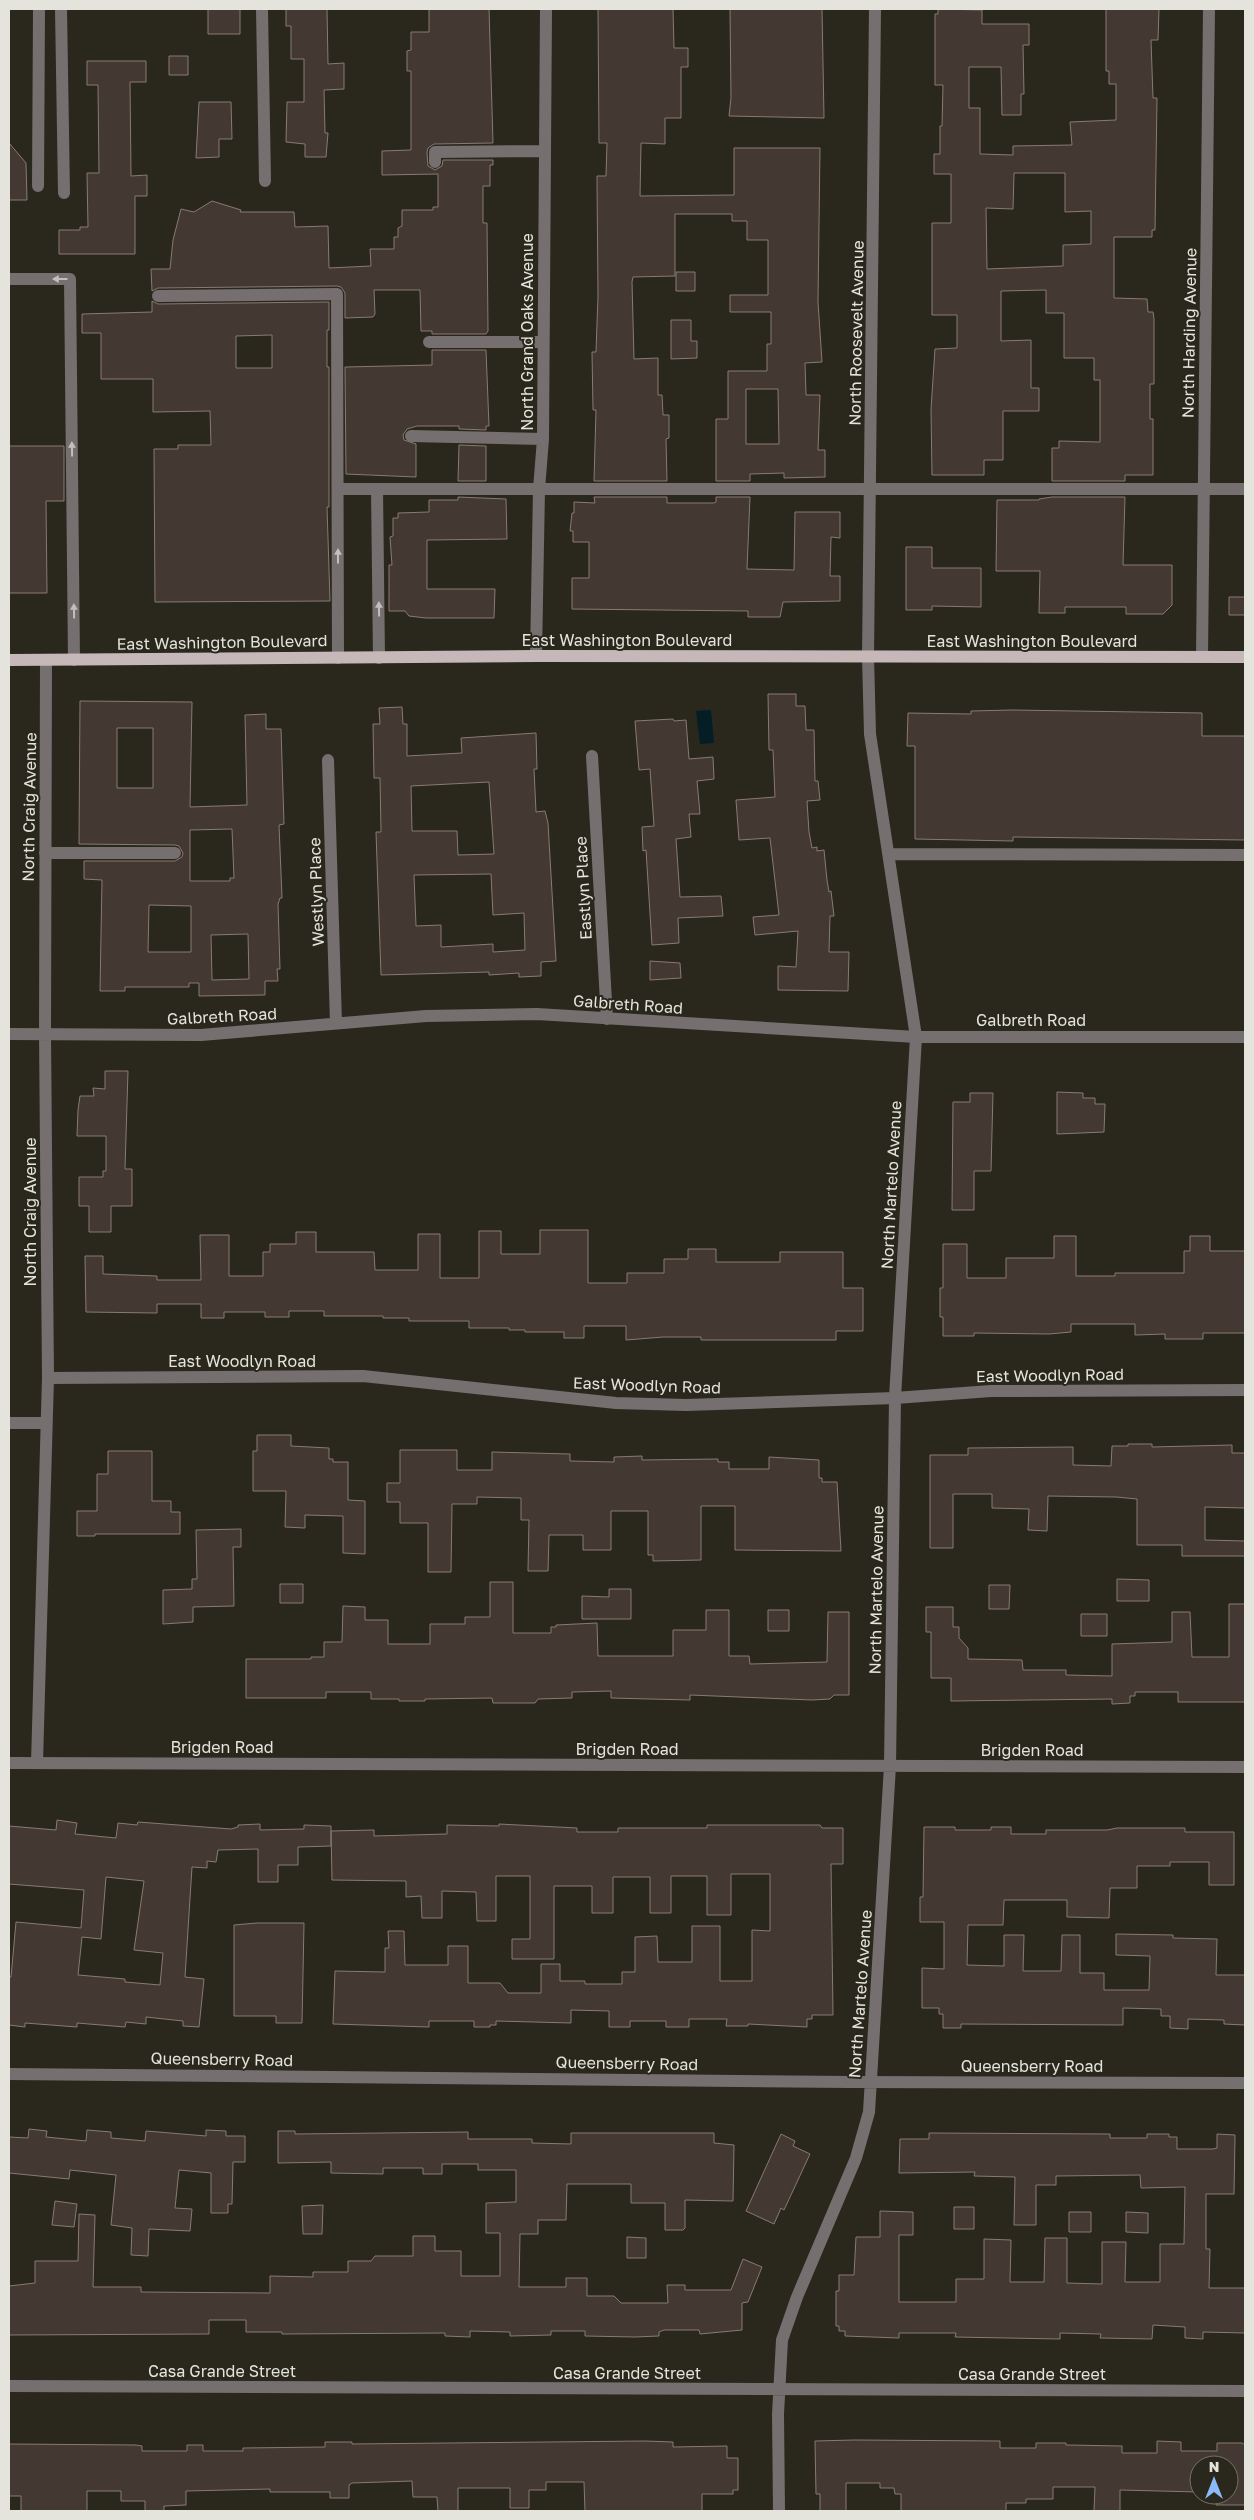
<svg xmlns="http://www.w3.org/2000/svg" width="1254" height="2520" font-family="'Golos Text',sans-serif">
<rect width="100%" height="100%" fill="#2a281d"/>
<path fill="#051d24" d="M711,710L714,743L700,744L696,711Z"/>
<path fill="#443833" stroke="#887a74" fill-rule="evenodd" d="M208,9H240V34H208Z
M286,9H327L328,64L344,63V89L324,90L325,133H328L326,157H305V144L286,142L287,102H304V59H291V26H286Z
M429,9H489L493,143L434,144L428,148L427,152L428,166L435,170L442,166L443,160H493V165H490V186H483V223H487L488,331L486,334H432V331H421L420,290H374L375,314L373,317L345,318V293L341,287L337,286L158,288L152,291L151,269H170L173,240L181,209L194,212L212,201L241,210L240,212H294L295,227L328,226L329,268L371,266L370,249H394V237H398V228L402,226V210H433V207H438V174L382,175V151L411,150V71H407V51L411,50V32H429Z
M598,9H673L674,48H688V67H681V118H665V144L641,143L640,196L734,195V148H820L818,302L822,362L805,363L806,395H820L818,450H825V477L784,478V473L750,474V481H716V419H728V371H767V344H771V312H730V295H768V240H747V221H732V214H675V276L633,277L632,282L634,359L658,358V395H662L663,415H669V438L666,439L667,481H594L596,410H593L592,352H596L598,296L597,176H606L607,143H599ZM746,389H778L779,444H746Z
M730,9H822L824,118L729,116L731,98Z
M938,9L982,10V24H1029V45H1023L1024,94H1021V115H1002L1001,67H969V108H980V154L1013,155V146L1072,145L1070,122L1116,120V84H1109V71H1106V9H1159L1158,40H1151L1153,98H1157L1155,230H1152V237H1114V298L1147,299L1148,312H1153L1154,319V384H1150V419H1153V475H1125V481H1052V448H1059V441L1100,442V380H1094V358H1064V313H1046V290L1001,291V341L1031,340V388H1039V411H1003V460H984V475H932L931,409L935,349L957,348V315H932V223H951V174H934V154H940V126H942L943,85H935V14H938ZM1014,173H1065V212L1091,211V244L1063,245V266L987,269L986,208L1013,209Z
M169,56H188V75H169Z
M87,61H146V82H130L131,176L147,175V196H135V254H59V230H80V227H88L87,173H99L98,85H87Z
M199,102H231L232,139H219V157L196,158Z
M9,143L26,163L27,200H9Z
M676,272H695V291H676Z
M152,301L158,304L329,302V330H327V367H329V507H327L330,601L155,602L154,449H178V445H211L210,411L153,412V379H101V333H82V314L152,312ZM272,335V368H236V336Z
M671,320H691V341H697V358L671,359Z
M432,350H486L489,426H486V430L459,429V426H417L407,429L403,435L404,440L416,444V477L346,474L345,367L432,365Z
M459,445L486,446V481H458Z
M9,446H64V501H46L47,593H9Z
M458,497L506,499L507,539L427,540V589H495L494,618H426L409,616L405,611H389V565H392L390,537L393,536V518H398V513L429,512V500H458Z
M594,497H667V503H714L716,502V497H750L747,569L794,570L795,512H840V538L831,537L830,576H840V601L783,602L780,617H748V611L572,609V578H589V542H573V531H570L572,513H574V502L595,503Z
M1052,497H1125L1123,565H1172V605L1163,614H1126V607H1065V613H1039L1040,571H996L997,500H1039V499Z
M906,547H932V568H981V607L932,606V610H906Z
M1229,597H1245V615H1229Z
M768,694H796V706H805L806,730H814L815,781H818L820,800L807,801L809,832L812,848L817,847V851L824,850L827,880L829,892L831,891L834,916H830L829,952H849L848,991L778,990V966L796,967L798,931L755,935L753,917L779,915L770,838L739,840L736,800L775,797L773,750H769Z
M80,701L192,702L190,807L247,805L245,715L266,714V729H281L284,824L279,825L282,898H280L278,904L280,969H277L278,981H265V995L199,996V983H189V987H125V991H100L102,880L84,879V861H175L182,857L183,853L179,846L175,845L79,844ZM117,728H153V788H117ZM232,829L234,878H230V881H190V830ZM149,905L191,906V952H148ZM248,934L249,979L212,980L211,935Z
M402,707L403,724H407V756L462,753L461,738L536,733L537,769H534L536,812L545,811L548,823L556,961L541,962V976L519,977V973L489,975V972L381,975L376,832H381L380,778H374L373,724H380L379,708ZM489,782L494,854L458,855L457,831H412L411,786ZM491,874L493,915L524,913L525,950L493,952V944L441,947V925L416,926L414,875Z
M1012,710L1202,713V736H1245V840L1013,837V841L915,839V746H907L908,713L971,714V711Z
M673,719L674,721L686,720L689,759L713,757L714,779L697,781L700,814H689L691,837L676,839L680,897L721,896L723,916L678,918L679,943L652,945L646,850L643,851L642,827L654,826L650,769L639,770L635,721Z
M650,961L680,963L681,978L650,980Z
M105,1071H128L125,1169H132V1206H111V1232H89V1206H79V1177H103V1171H106V1136H77L78,1110L80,1096H94L93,1088L105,1089Z
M1057,1092L1083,1093V1098H1095V1104H1105L1104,1132L1057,1134Z
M970,1093H993L991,1171H974V1210H952L953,1102H970Z
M540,1230H588V1283H627V1273H664V1259H688V1249H716V1262H780V1252H843V1288H863V1331H836V1340H701V1337H663L626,1340V1326H584V1338H564V1332H525V1330H509V1328H469V1321H409V1318H383V1316H324V1311H289V1317H265V1312H224V1318H201V1304H157V1313L86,1312L85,1256H103V1274L157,1276V1280H201L200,1235H229V1276H263V1252H270V1244H296V1232H316V1252H374L375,1270H418V1234H440V1278H479V1231H501V1254H540Z
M1054,1236H1076V1276H1115V1273H1184V1251H1190V1236H1210V1251H1245V1333H1203V1339H1165V1334L1135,1335V1324H1071V1332L1049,1334L974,1333V1336H943V1317H940V1288H943V1244H967V1278H1006V1258H1054Z
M257,1435H291V1446L329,1448V1459H333V1462H348V1500L365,1501V1554L343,1553V1516L305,1515V1528L285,1527L286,1491H253V1451H257Z
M1128,1444H1152V1447L1232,1445V1453H1245V1508L1205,1507V1540L1245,1541V1556H1182V1545H1137V1499L1116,1497L1048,1496L1047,1531L1028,1530L1029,1509L992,1508V1494H953V1548H930V1455H968V1448L1073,1447V1465L1111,1466L1112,1446H1128Z
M400,1450H457V1470H492V1452L570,1454V1461L614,1462V1457L642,1456V1460L718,1459V1462H729V1469H769V1457L819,1460V1478H822V1482H837L841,1551L735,1550V1506H701V1560L653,1561V1555H648V1511H611V1550H583V1535H549L548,1571H528L529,1520H521V1498L477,1497V1504H452L451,1572H428V1523H400V1502H387V1483H400Z
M108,1451H152V1501H171V1512H180V1534H95V1536H77V1511H97V1474H108Z
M241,1529V1547H233L234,1606L193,1607V1622L163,1624V1590L192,1589V1579H197L196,1530Z
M1117,1579L1149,1580V1601H1117Z
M490,1582H513V1633H551V1627H556V1625L597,1623L598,1656H673V1630H706V1610H729V1656H749L750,1664L827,1662L828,1612H849V1695H834L830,1699L812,1700L690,1695V1700L611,1698V1691L572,1692V1698L538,1699L535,1703H493L492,1698L425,1699V1701H399V1699H371V1692H326V1698H246V1659H311V1657H324V1642H342L343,1606L365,1607V1620H388V1644H430V1624H465V1617H490Z
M280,1584H303V1603H280Z
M989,1585H1010L1009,1609H989Z
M609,1589H631V1619H582V1596L609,1597Z
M1229,1604H1245V1702H1178V1692H1135V1696H1130V1703L1112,1704V1699L951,1701V1678H931V1632H926V1607H953V1627H959V1638L968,1648V1659L1022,1660L1023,1670H1066V1675L1112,1676V1644L1172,1642V1612H1190L1192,1657H1229Z
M768,1610H789V1631H768Z
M1081,1614H1107V1636H1081Z
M57,1820L77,1823L75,1834L116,1838L118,1823L137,1825L138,1822L231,1829L238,1827V1825L260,1824V1830L304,1829V1825L331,1826V1846L298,1847V1865H278V1882H258V1849L218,1850L216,1862L207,1861V1868L192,1867L185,1977L204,1979L199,2027L183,2026V2021L146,2017V2024L126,2022L125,2027L77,2023V2027L25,2023V2027L9,2025V1977H11L16,1922L81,1928L84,1890L9,1884V1826L56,1830ZM106,1877L144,1881L134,1950L163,1953L160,1985L125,1982V1979L78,1975L82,1937L101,1939Z
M499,1824L577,1828V1832H618V1828H707V1825H820L822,1828H843V1864H831L833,2015H812V2019H807V2027L748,2024V2026H726L727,2019H689V2027H666V2021H630V2027H609V2011L571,2010V2023L496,2021V2025H490V2027H474V2021H429V2027L333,2024L335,1971L385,1972V1948H389L388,1931H404L405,1965H448V1946H468V1983H500L508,1993H541V1964H560V1981H585V1984H622V1972H635V1937L657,1936L658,1962H692V1926H720V1981H752V1930L770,1931V1874H731V1915H707V1876H671V1913H650V1877H613V1913H592V1886H554V1959H512V1939H530V1876H496V1921H477L476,1892L442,1891V1918H422L421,1896L406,1897V1881L332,1880L331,1831L374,1830V1836L447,1834V1825L499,1826Z
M924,1827H955V1830H991V1827H1011V1834H1046V1830H1107L1117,1828H1185V1832H1234V1885H1209V1862H1170V1866H1137V1888H1110L1109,1918L1067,1917V1900H1004L1003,1925H968L967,1965L1004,1966V1935H1024L1023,1971H1061L1062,1935H1080V1973H1104V1990H1149L1150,1956L1116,1955V1934L1173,1935V1938L1217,1939L1216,1975H1245V2025L1224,2024V2020L1188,2019V2029L1170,2028V2016H1161V2009L1123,2008V2025L961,2024V2028H943V2014H939V2008H922V1968L944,1969V1922H920V1897H923Z
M257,1923H304L302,2023H276V2016H234V1925Z
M29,2129L47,2131L46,2137L86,2141L87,2130L111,2132V2138L145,2141L146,2131L206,2136V2130L226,2131V2136H245V2162H233L232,2204H228V2213H211V2173L179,2170L175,2208L192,2209L190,2231L149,2229L148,2256L131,2255L132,2228L111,2225L116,2175L70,2170L69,2179L9,2173V2137L28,2138Z
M278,2131H295V2134L468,2132V2139H532V2143L571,2144V2133H714V2143L734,2145L733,2201L685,2200V2228L683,2230H665V2203H631V2184H567L566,2220H538V2234H520L519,2287H566V2278H587V2296H614L621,2303H668L667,2285H685V2290H731L743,2259L762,2267L748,2302L742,2303V2330L700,2334L699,2330H664L659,2332V2336L635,2337L585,2336V2331H551V2335L510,2336V2332L470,2331V2337L445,2336V2333L282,2334V2332H246V2320H209V2334L9,2335V2286L35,2283V2261H78L79,2214L95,2215L93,2287H141V2292L270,2293V2276L313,2277V2272H348V2261H371L375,2256H413V2236H435V2251H461V2276H500V2233H486V2203L516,2202V2170H478V2164H442V2174H423V2168H383V2174L331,2173V2162L278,2163Z
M929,2133L1110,2134V2138H1147V2134H1169V2137H1177V2149H1213L1217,2148V2134L1235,2135L1234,2194H1206V2249H1210L1209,2288H1245V2333L1203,2332V2339L1185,2338V2327L1153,2325L1152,2339L1100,2338L1101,2334L1060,2333V2339L955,2337L956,2333H899V2338L845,2336V2331H839V2326H836V2291H839V2275H854L856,2237H880V2211L913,2212V2235H899V2302H956V2279H984V2239L1011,2240L1010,2282H1044L1045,2238H1067V2283L1102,2284V2242H1126L1125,2282H1160V2244H1184L1185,2187L1141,2188L1140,2175L1056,2176V2185H1036V2225H1014L1015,2177L974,2176L975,2172L899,2173L900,2139H929Z
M781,2134L795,2141L793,2146L810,2154L784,2210L781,2208L774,2224L746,2211Z
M55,2201L77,2204L74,2227L52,2225Z
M323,2205L322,2234H303L302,2206Z
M954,2207H974V2229H954Z
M1069,2212H1091V2232H1069Z
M1126,2212L1148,2213V2233L1126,2232Z
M627,2237L646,2238V2258H627Z
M854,2440L1000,2441V2448H1036V2443H1066V2445L1122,2446V2453H1157V2441L1181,2442V2451H1217V2443H1242L1245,2445V2505H1216V2495H1229V2465H1199V2492L1120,2490V2511H1094L1095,2487H1053V2499H1026V2503H1006V2511H901V2494H895L894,2488H880V2483H846V2511H820V2494H816L815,2441Z
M645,2441L673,2442V2447L727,2446V2458H738V2490H733V2494H702V2511H585L584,2482H546V2490H529V2508H510V2488H458V2511H438L437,2497H413L412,2481L352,2483L349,2485V2498H330V2492H270V2489L186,2491V2505L164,2506V2511H145V2501H121V2491H87V2511H21V2496H9V2444L136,2445L142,2446V2451H187V2445H203V2451H243V2448L325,2447V2442H352V2444Z"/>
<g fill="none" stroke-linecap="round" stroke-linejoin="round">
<path stroke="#766f70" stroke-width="12" d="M61,9L64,193
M262,9L265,181
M435,162V152L543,151
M38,186L39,9
M9,279H70L74,660
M158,296L337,294L338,658
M429,342H543
M411,436L543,439
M338,489H1245
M377,489L379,658
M536,656L539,489L543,439L546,9
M1202,657L1209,9
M592,756L607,1019
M328,760L336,1023
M45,853H175
M889,854L1245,855
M9,1034L201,1035L426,1016L537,1014L916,1037H1245
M48,1378L363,1376L616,1403L686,1405L895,1398L991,1391L1245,1390
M9,1423H45
M9,1763L1245,1767
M37,1763L48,1378L45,1034L46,660
M9,2074L850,2082L1245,2083
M9,2386L1245,2391
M779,2511L778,2414L782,2340L797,2297L856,2158L869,2112L890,1766L895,1398L916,1037L870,734L868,657L875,9"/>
<path stroke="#c6b8b8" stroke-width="12" d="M9,660L536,656L1245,657"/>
</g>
<defs><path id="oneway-solid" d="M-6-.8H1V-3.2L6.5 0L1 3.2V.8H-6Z" transform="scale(1.25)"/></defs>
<g fill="#c3c0bc">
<use href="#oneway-solid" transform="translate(60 279) rotate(180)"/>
<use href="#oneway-solid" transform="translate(72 449) rotate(-91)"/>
<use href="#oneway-solid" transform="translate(338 556) rotate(-90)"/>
<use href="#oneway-solid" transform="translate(379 609) rotate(-91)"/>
<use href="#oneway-solid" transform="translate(74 611) rotate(-91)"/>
</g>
<g text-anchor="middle" stroke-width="4" stroke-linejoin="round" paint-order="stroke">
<g font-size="16" fill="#e4e3dc" stroke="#2a281d">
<text transform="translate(527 332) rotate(-90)" y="6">North Grand Oaks Avenue</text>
<text transform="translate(856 333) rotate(-89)" y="6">North Roosevelt Avenue</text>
<text transform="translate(1189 333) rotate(-89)" y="6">North Harding Avenue</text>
<text x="627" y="646">East Washington Boulevard</text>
<text x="1032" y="647">East Washington Boulevard</text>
<text transform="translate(222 642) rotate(-1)" y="6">East Washington Boulevard</text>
<text transform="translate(29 807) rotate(-89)" y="6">North Craig Avenue</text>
<text transform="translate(583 888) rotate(-93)" y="6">Eastlyn Place</text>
<text transform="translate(316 892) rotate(-92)" y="6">Westlyn Place</text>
<text transform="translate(628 1004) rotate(4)" y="6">Galbreth Road</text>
<text transform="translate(222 1016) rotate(-3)" y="6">Galbreth Road</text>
<text x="1031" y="1026">Galbreth Road</text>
<text transform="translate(891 1185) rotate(-87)" y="6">North Martelo Avenue</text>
<text transform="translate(30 1212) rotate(-90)" y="6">North Craig Avenue</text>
<text x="242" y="1367">East Woodlyn Road</text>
<text transform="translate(1050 1375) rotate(-1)" y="6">East Woodlyn Road</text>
<text transform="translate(647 1385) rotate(2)" y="6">East Woodlyn Road</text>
<text transform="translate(876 1590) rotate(-89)" y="6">North Martelo Avenue</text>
<text x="222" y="1753">Brigden Road</text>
<text x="627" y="1755">Brigden Road</text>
<text x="1032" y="1756">Brigden Road</text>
<text transform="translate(860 1994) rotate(-86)" y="6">North Martelo Avenue</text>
<text transform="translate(222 2059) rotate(1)" y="6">Queensberry Road</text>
<text transform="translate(627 2063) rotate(1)" y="6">Queensberry Road</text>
<text x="1032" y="2072">Queensberry Road</text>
<text x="222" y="2377">Casa Grande Street</text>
<text x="627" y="2379">Casa Grande Street</text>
<text x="1032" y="2380">Casa Grande Street</text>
</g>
</g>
<rect width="1254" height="2520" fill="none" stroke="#e4e3dc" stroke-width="20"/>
<g transform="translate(1214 2480)"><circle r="24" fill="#2a281d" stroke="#747369"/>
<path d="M0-4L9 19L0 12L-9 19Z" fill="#8cb9fc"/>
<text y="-8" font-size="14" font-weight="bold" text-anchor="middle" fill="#e4e3dc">N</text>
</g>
</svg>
